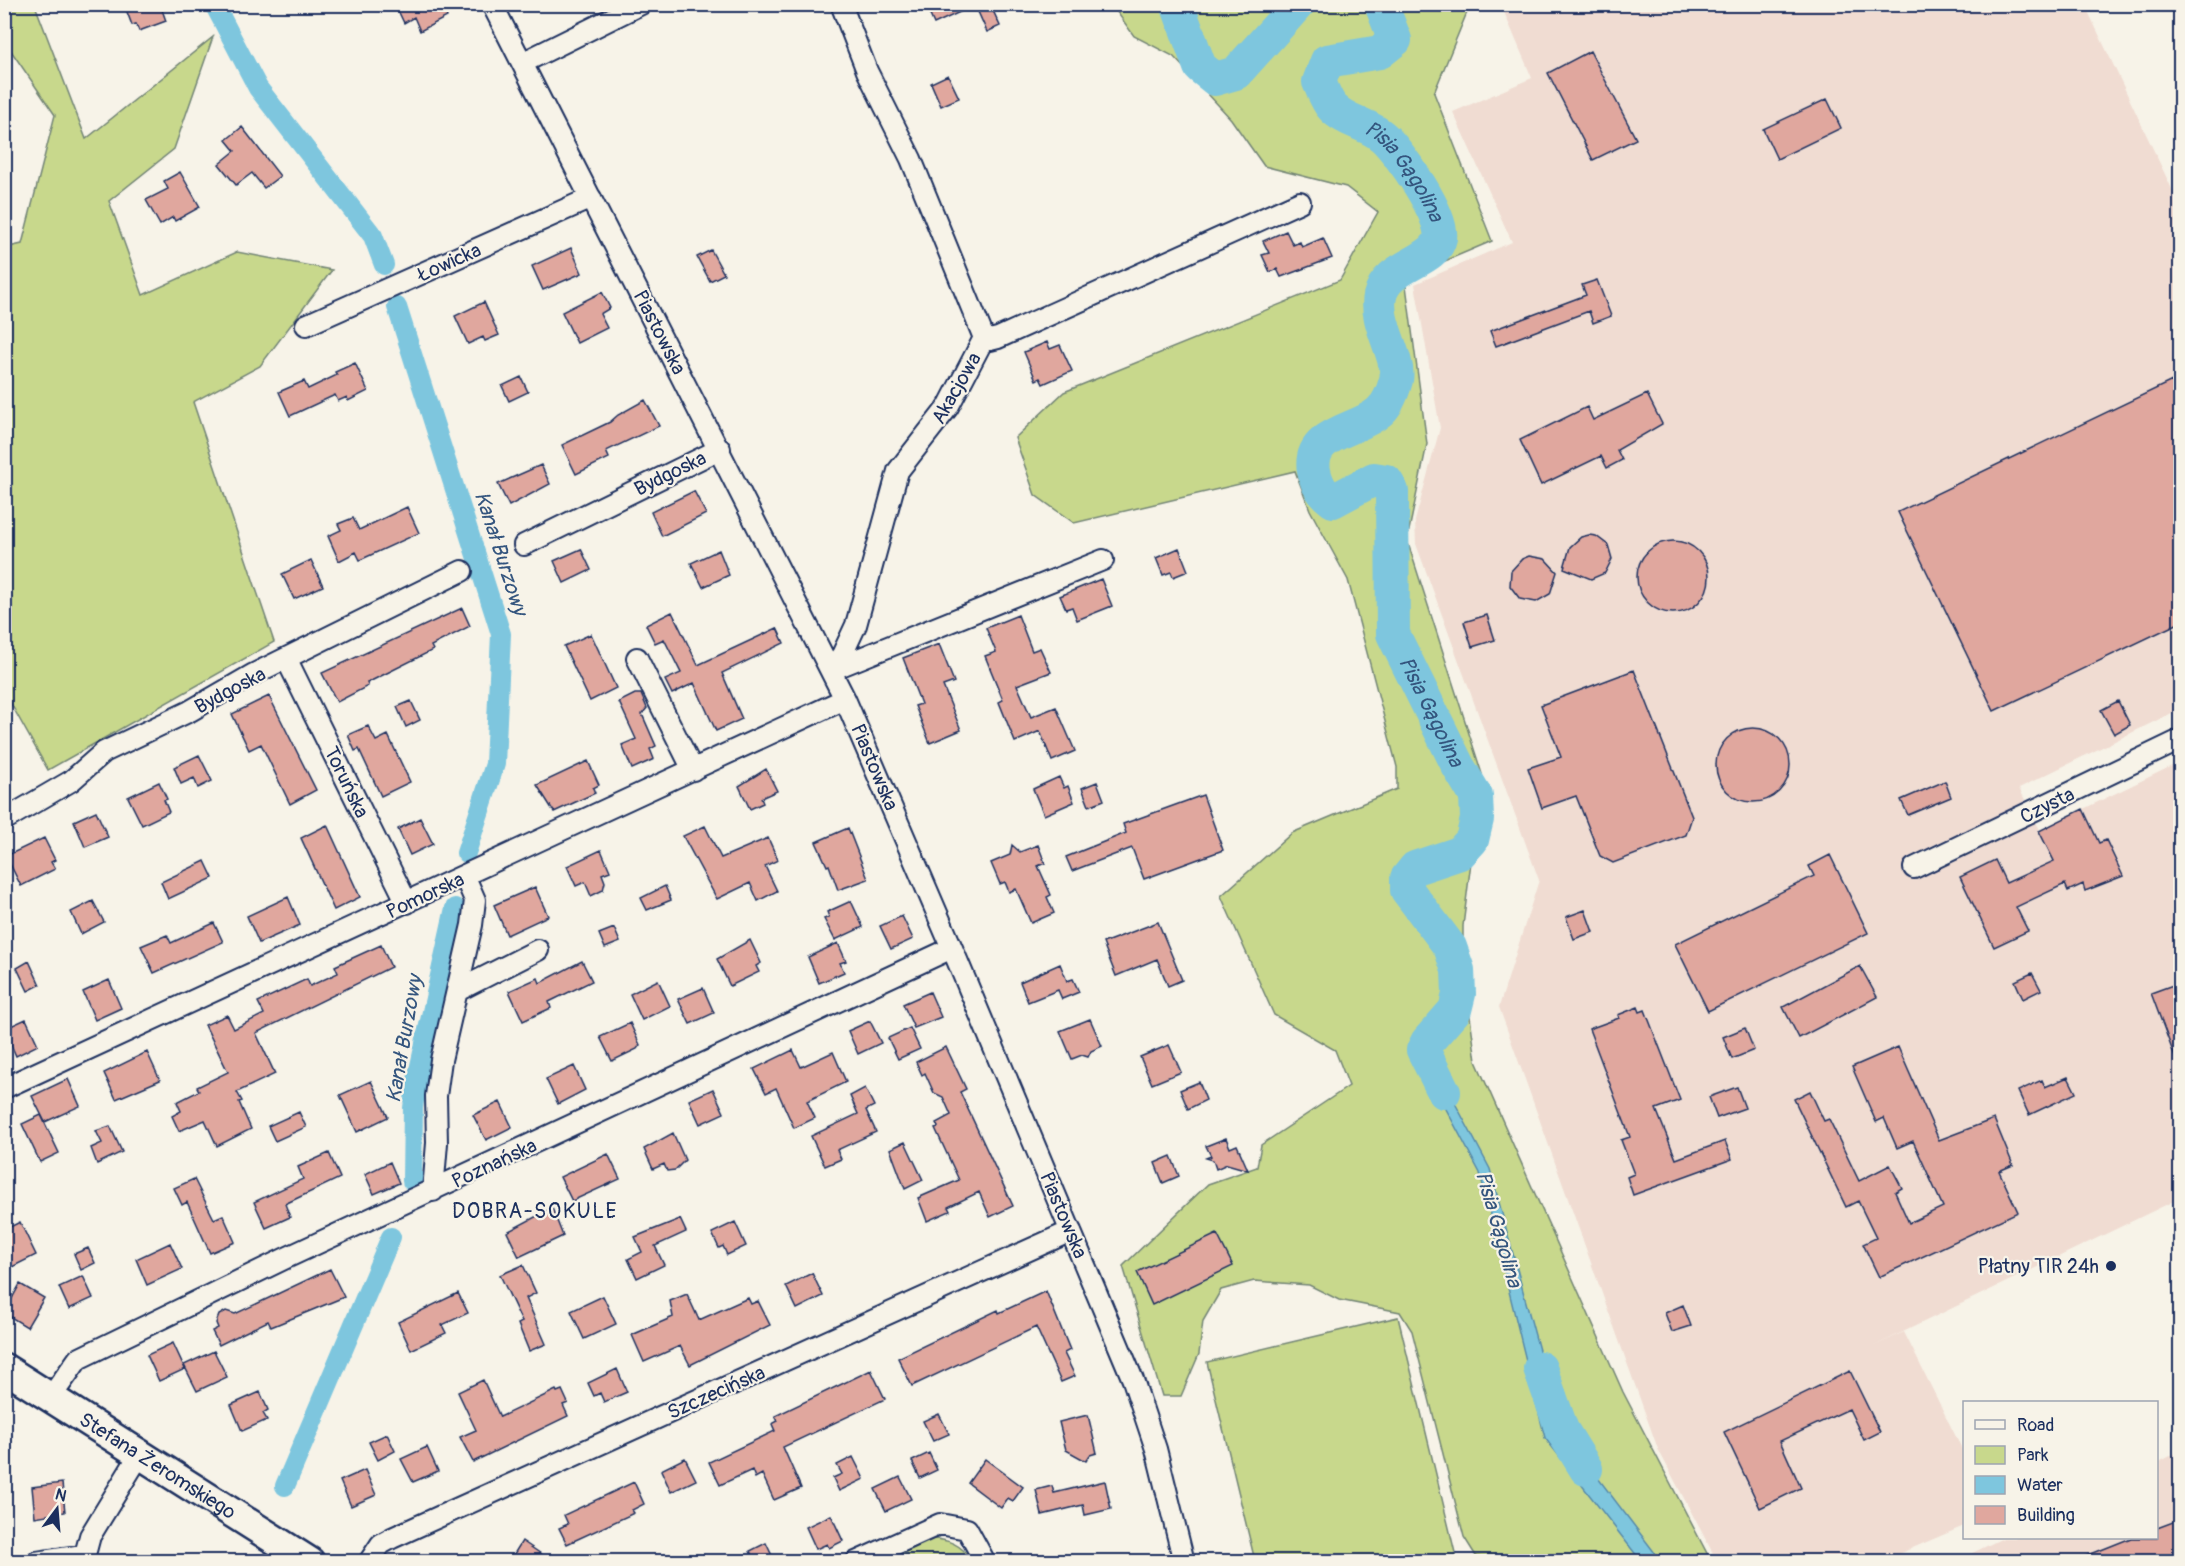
<svg xmlns="http://www.w3.org/2000/svg" width="2185" height="1566" font-family="Pangolin,sans-serif">
<rect width="100%" height="100%" fill="#f7f3e8"/>
<filter id="ink" filterUnits="userSpaceOnUse"><feTurbulence type="fractalNoise" baseFrequency=".0167" numOctaves="2"/><feDisplacementMap in="SourceGraphic" scale="12" xChannelSelector="R" yChannelSelector="G"/><feConvolveMatrix kernelMatrix="1 2 1 2 8 2 1 2 1" color-interpolation-filters="sRGB"/></filter>
<g filter="url(#ink)">
<path fill="#f0dcd2" d="M1501,5H2085L2180,206V709L2019,788L2040,830L2180,762V1198L1874,1346L1904,1332L1964,1453V1526L1882,1561H1717L1658,1449L1499,1007L1539,880L1416,544L1415,521L1440,428L1415,284L1512,242L1453,112L1532,78Z
M2180,1451V1561L1954,1562L2003,1538H2156L2157,1463Z"/>
<path fill="#c8d88c" stroke="#728475" stroke-width="1.5" d="M5,4L35,5L86,139L213,37L174,149L109,201L143,295L237,252L332,270L260,366L193,402L274,642L48,770L5,693L4,248L22,244L55,115L5,42Z
M1112,5H1470L1434,93L1492,241L1405,278L1427,444L1407,540L1482,774L1463,926V964L1476,1061L1623,1392L1711,1561L1494,1562L1476,1556L1464,1537L1412,1331L1400,1312L1339,1300L1309,1285L1254,1281L1221,1290L1203,1321L1199,1354L1181,1396H1162L1123,1266L1208,1184L1257,1167L1261,1145L1349,1086L1335,1050L1274,1015L1221,896L1292,833L1397,789V767L1348,580L1310,510L1295,471L1074,523L1035,495L1015,438L1064,392L1340,280L1378,212L1346,187L1264,166L1231,119L1173,56L1134,36Z
M1398,1317L1457,1561H1255L1207,1362Z
M929,1539C946,1538 964,1545 971,1561L878,1562Z"/>
<path fill="#7ec6de" stroke="#568aab" stroke-width="1.5" d="M1427,1042L1447,1088L1490,1169L1560,1428L1661,1561H1641L1545,1438L1480,1173L1419,1058Z"/>
<g fill="none" stroke-linecap="round" stroke-linejoin="round">
<path stroke="#7ec6de" stroke-width="20" d="M214,4L258,88L373,236L384,265
M397,307L501,634L495,764L466,853
M412,1181L413,1108L416,1084L455,908
M285,1486L391,1237"/>
<g stroke="#7ec6de" stroke-width="34">
<path d="M1177,4L1200,67L1215,79L1236,73L1298,4"/>
<path id="s1" d="M1381,4L1395,40L1380,52L1327,61L1319,82C1323,90 1326,100 1332,107C1344,121 1369,124 1383,137C1399,151 1445,217 1440,238C1435,263 1387,264 1380,296C1374,323 1401,359 1396,380C1393,391 1388,405 1379,412C1358,431 1307,432 1314,471C1317,485 1322,493 1333,501L1374,479L1386,481L1392,491L1393,634L1458,766L1476,796L1477,819L1472,840L1460,853L1415,868L1407,878V890L1450,947L1458,970L1459,994L1455,1010L1427,1042L1423,1050L1444,1092"/>
<path d="M1540,1368L1562,1430L1586,1469"/>
</g>
</g>
<path fill="#e0a79e" stroke="#1b2f5e" stroke-width="1.5" d="M124,4H160L166,21L139,31L136,24L132,25Z
M395,4H441L447,17L420,31L414,17L404,23Z
M925,4H990L1000,26L987,32L975,5L934,24Z
M1590,51L1636,139L1593,160L1548,73Z
M948,75L959,98L941,106L931,83Z
M1827,99L1841,128L1777,159L1763,129Z
M242,127L280,176L264,188L252,173L236,185L219,164L235,151L226,140Z
M180,172L200,207L175,221L173,217L160,225L146,200L168,189L164,181Z
M1286,231L1293,245L1300,242L1302,247L1323,238L1332,258L1281,277L1277,269L1270,272L1262,255L1269,253L1263,241Z
M571,248L582,273L543,290L532,266Z
M711,250L724,274L710,281L697,257Z
M1597,280L1611,316L1593,323L1589,311L1496,346L1490,331L1586,295L1582,285Z
M602,292L610,308L600,314L607,328L577,343L562,312Z
M484,302L499,335L485,341L483,337L468,344L455,316Z
M1047,342L1050,349L1060,345L1072,371L1043,384L1040,378L1036,380L1024,352Z
M355,363L368,391L348,401L347,397L338,401L335,395L290,416L279,392L304,381L308,389L337,375L335,372Z
M521,377L528,392L509,401L502,386Z
M2172,381L2181,400V622L1994,711L1898,512Z
M1647,394L1662,424L1617,450L1622,460L1607,468L1601,456L1541,485L1520,440L1587,407L1593,420Z
M645,400L659,426L606,451L609,458L576,474L562,445L610,422L618,415Z
M541,465L550,484L509,506L498,484Z
M694,491L706,514L662,536L651,512Z
M407,507L419,533L360,560L356,552L339,561L328,536L341,530L338,524L353,518L359,530Z
M1589,535L1596,536L1608,545L1612,559L1605,573L1591,579L1564,568L1570,547L1581,537Z
M1637 577a36 36 0 1 1 72 0a36 36 0 1 1-72 0Z
M1179,548L1188,571L1173,577L1171,572L1163,575L1156,558Z
M581,549L591,570L564,583L554,561Z
M719,550L729,575L703,587L691,563Z
M1529,556L1545,559L1557,572L1550,594L1536,602L1520,599L1510,586L1511,571L1522,559Z
M311,560L323,586L294,599L282,574Z
M1101,579L1112,606L1077,620L1072,607L1066,609L1060,596Z
M462,608L470,626L431,646L433,650L367,683L368,686L337,702L322,673Z
M672,612L698,665L777,628L784,643L722,673L742,719L716,731L694,683L672,694L665,680L681,673L664,639L655,643L646,625Z
M1018,615L1032,651L1040,648L1051,672L1017,685L1031,717L1056,707L1075,751L1052,761L1040,731L1015,742L999,702L1003,700L985,656L996,652L986,628Z
M1487,615L1495,640L1472,647L1464,622Z
M591,634L616,688L590,701L564,646Z
M939,644L954,682L943,686L961,730L930,743L915,706L921,704L903,658Z
M1634,670L1692,817L1686,835L1613,863L1600,856L1576,796L1542,808L1528,768L1561,757L1541,705Z
M635,694H641L647,708L642,714L656,746L650,749L654,759L632,769L622,745L636,739L619,702Z
M269,696L316,790L290,804L261,744L249,750L232,714Z
M411,701L420,720L406,727L397,707Z
M2118,701L2130,725L2114,734L2101,710Z
M368,726L376,741L388,735L410,782L381,796L359,749L355,751L348,735Z
M1716 765a37 37 0 1 1 74 0a37 37 0 1 1-74 0Z
M199,755L212,781L198,788L194,778L181,784L174,767Z
M588,761L599,785L593,788L595,793L554,812L537,785Z
M766,769L777,791L761,798L763,803L750,809L739,786Z
M1059,777L1064,788L1068,786L1074,802L1044,815L1033,789Z
M1945,781L1951,797L1908,815L1901,800Z
M159,782L167,799L164,800L169,812L142,825L128,797Z
M1097,782L1104,800L1089,806L1082,788Z
M1203,795L1223,850L1144,879L1132,848L1072,871L1066,857L1126,833L1123,824Z
M2083,809L2099,843L2106,840L2123,876L2085,891L2083,884L2068,891L2065,884L2016,907L2028,931L1994,947L1960,877L1995,860L2006,883L2054,861L2039,831Z
M96,811L108,837L85,847L74,821Z
M420,818L433,844L410,855L398,829Z
M327,825L360,897L334,910L301,838Z
M705,826L721,858L768,838L778,860L765,866L777,891L758,901L750,883L717,899L683,836Z
M848,828L868,879L838,890L829,865L827,866L816,842Z
M44,838L55,860L51,862L55,869L21,886L6,856Z
M1012,845L1020,852L1038,845L1045,863L1038,866L1051,895L1047,897L1054,913L1031,923L1016,889L1009,892L1005,882L1000,884L991,863L1010,855Z
M601,850L610,871L602,874L605,882L603,890L591,896L585,882L576,886L567,866Z
M1830,855L1868,933L1708,1011L1675,944L1814,876L1809,866Z
M205,861L213,878L168,899L161,882Z
M665,886L671,900L647,910L641,898Z
M535,887L548,916L507,935L494,905Z
M288,897L300,925L259,943L247,916Z
M93,901L104,922L81,934L71,912Z
M851,901L863,927L835,940L824,919L829,917L827,912Z
M1585,910L1593,932L1574,939L1566,917Z
M902,916L913,939L891,949L880,926Z
M1158,922L1182,980L1168,986L1157,959L1116,976L1103,943Z
M214,923L223,942L154,973L141,946L167,935L171,943Z
M614,928L620,942L605,948L599,934Z
M750,940L761,963L756,966L759,972L730,986L717,959Z
M838,943L846,961L840,963L844,972L819,983L808,957Z
M381,945L391,967L256,1033L275,1074L237,1092L242,1101L239,1102L251,1129L217,1146L205,1120L179,1131L172,1116L181,1111L177,1102L199,1091L197,1087L228,1072L205,1025L227,1015L234,1029L264,1014L258,1002L307,979L310,986L338,973L335,966Z
M29,961L40,985L28,991L17,968Z
M582,961L592,981L549,1002L551,1008L523,1021L509,991L538,978L540,983Z
M1060,964L1067,981L1073,979L1079,992L1062,999L1058,990L1028,1002L1020,982Z
M1860,966L1877,997L1799,1038L1783,1007Z
M2032,973L2041,990L2023,999L2015,981Z
M109,980L121,1008L95,1020L83,992Z
M658,980L670,1006L642,1020L630,994Z
M2181,982V1068H2179L2151,993Z
M703,988L714,1013L690,1024L678,999Z
M930,992L941,1017L914,1028L903,1004Z
M1638,1007L1640,1012L1645,1010L1680,1100L1656,1109L1676,1159L1725,1141L1732,1159L1633,1195L1627,1177L1634,1174L1621,1140L1630,1137L1589,1029L1619,1018L1618,1015Z
M26,1019L38,1045L16,1056L4,1029Z
M1090,1019L1102,1046L1091,1051L1088,1057L1082,1055L1072,1059L1060,1031Z
M870,1021L881,1043L858,1054L848,1031Z
M630,1023L640,1045L637,1049L612,1061L600,1037Z
M910,1028L920,1049L898,1059L888,1038Z
M1745,1028L1754,1050L1732,1059L1723,1037Z
M1169,1045L1181,1072L1152,1084L1140,1057Z
M946,1047L966,1089L960,1092L1013,1206L990,1217L979,1192L948,1207L950,1211L927,1221L918,1198L959,1180L935,1128L938,1127L936,1123L951,1115L943,1097L934,1093L925,1073L922,1075L916,1062Z
M1898,1047L1939,1140L1994,1119L2013,1165L1999,1171L2018,1212L1879,1277L1863,1244L1876,1238L1858,1201L1846,1207L1794,1099L1810,1091L1824,1121L1829,1119L1859,1181L1890,1165L1902,1188L1895,1192L1909,1223L1943,1207L1913,1141L1897,1148L1884,1118L1876,1122L1852,1067Z
M793,1050L801,1067L833,1052L846,1082L807,1101L815,1118L794,1128L776,1088L766,1093L754,1069Z
M147,1052L160,1080L116,1099L104,1073Z
M574,1066L585,1090L558,1104L546,1079Z
M2068,1077L2076,1093L2029,1115L2018,1091L2042,1080L2045,1087Z
M68,1079L80,1106L45,1122L32,1096Z
M371,1081L388,1117L357,1132L340,1095Z
M1199,1082L1206,1100L1188,1109L1180,1090Z
M1737,1087L1745,1108L1717,1118L1709,1097Z
M865,1088L874,1106L866,1110L876,1132L837,1150L841,1159L825,1166L811,1136L858,1114L850,1096Z
M713,1089L724,1113L700,1124L689,1100Z
M500,1102L512,1127L486,1140L473,1115Z
M299,1112L306,1127L275,1141L268,1126Z
M41,1115L59,1153L40,1162L22,1124Z
M110,1126L122,1152L97,1164L91,1148L102,1143L96,1131Z
M673,1133L685,1160L675,1170L667,1171L664,1164L653,1169L644,1149Z
M1226,1138L1230,1148L1237,1145L1248,1170L1227,1164L1216,1169L1213,1160L1206,1158L1211,1156L1206,1146Z
M905,1142L923,1180L905,1189L890,1149Z
M329,1153L340,1178L285,1204L290,1217L266,1228L254,1202L303,1179L298,1167Z
M608,1154L620,1179L572,1201L560,1177Z
M1171,1156L1179,1176L1163,1183L1155,1163Z
M390,1162L399,1183L374,1194L365,1174Z
M194,1179L214,1219L223,1215L235,1242L210,1253L187,1202L182,1205L174,1188Z
M552,1208L563,1236L519,1257L507,1232Z
M680,1219L686,1232L655,1246L664,1265L637,1278L628,1259L642,1252L635,1237Z
M20,1222L36,1255L4,1271V1230Z
M735,1222L746,1246L727,1255L723,1246L719,1248L712,1233Z
M1217,1234L1233,1266L1152,1305L1137,1272Z
M170,1243L182,1269L147,1285L136,1259Z
M88,1248L95,1263L81,1270L74,1254Z
M523,1265L536,1293L526,1298L546,1344L529,1351L518,1324L522,1322L500,1275Z
M330,1269L344,1297L271,1327L268,1321L219,1345L212,1331L218,1328L216,1323L219,1315L226,1311L235,1314Z
M812,1273L823,1296L797,1309L786,1286Z
M83,1276L93,1298L69,1309L59,1287Z
M20,1284L44,1298L27,1327L4,1313Z
M1046,1291L1070,1350L1064,1353L1075,1376L1061,1382L1036,1327L912,1386L898,1358L998,1310L999,1313Z
M458,1293L468,1313L442,1325L446,1333L411,1350L398,1322Z
M687,1294L699,1320L748,1298L751,1304L758,1301L770,1325L690,1365L680,1346L644,1362L632,1335L673,1317L670,1301Z
M603,1296L616,1324L584,1339L571,1311Z
M1683,1305L1691,1326L1672,1332L1665,1313Z
M173,1343L185,1369L159,1381L147,1355Z
M214,1351L227,1377L197,1391L184,1365Z
M617,1369L627,1392L604,1402L600,1393L594,1396L588,1383Z
M871,1370L885,1399L783,1447L801,1488L774,1500L762,1474L755,1478L752,1470L720,1485L709,1462L775,1431L772,1424L778,1421L775,1416Z
M1850,1371L1880,1432L1864,1440L1849,1409L1780,1441L1801,1488L1760,1508L1724,1432Z
M483,1380L500,1417L556,1390L557,1392L562,1390L568,1403L563,1405L568,1416L473,1462L460,1437L476,1430L458,1392Z
M260,1392L268,1410L263,1413L267,1420L242,1431L231,1405Z
M939,1414L949,1434L933,1441L923,1421Z
M1088,1415L1097,1453L1090,1455L1086,1461L1066,1450L1059,1422Z
M387,1434L395,1451L378,1460L369,1442Z
M427,1447L438,1471L413,1482L401,1459Z
M929,1453L937,1470L920,1478L912,1461Z
M853,1457L864,1479L839,1491L833,1478L842,1474L837,1465Z
M685,1458L696,1480L671,1492L661,1470Z
M985,1459L1023,1487L1013,1501L1008,1498L1001,1508L968,1483Z
M365,1470L376,1495L351,1506L340,1481Z
M900,1477L911,1499L886,1511L875,1489Z
M1105,1481L1111,1509L1085,1515L1083,1505L1042,1515L1036,1490L1052,1486L1054,1493Z
M634,1482L644,1504L632,1510L634,1513L567,1544L559,1528L568,1524L564,1515Z
M62,1483L65,1512L35,1517L32,1487Z
M831,1515L843,1541L829,1548L827,1544L816,1549L806,1527Z
M2181,1519V1562H2071L2131,1538H2157V1528Z
M522,1541L553,1562H509Z
M766,1543L775,1562H755L750,1551Z"/>
<g fill="none" stroke-linecap="round" stroke-linejoin="round">
<defs>
<path id="street" d="M492,4L845,699L952,948L1133,1380L1156,1449L1184,1562
M522,63L641,4
M306,325L591,198
M984,338L990,340L998,338L1300,202
M524,545L720,449
M637,658L693,770
M287,660L407,903
M831,670L842,655L856,625L898,471L948,407L984,338L911,159L867,71L841,4
M831,670L1103,560
M4,820L71,781L104,752L190,711L254,674L462,571
M1914,868L2180,740
M457,991L538,950
M4,1088L845,699
M433,1191L437,1143L436,1096L441,1060L472,925L475,900L465,877
M51,1397L78,1359L286,1258L952,948
M36,1562L83,1555
M83,1562L90,1536L140,1454
M369,1562L381,1544L392,1538L1071,1231
M856,1562L940,1524L967,1529L985,1562"/>
<g id="secondary">
<path id="s2" d="M4,1368L310,1562"/>
</g>
</defs>
<use href="#street" stroke="#1b2f5e" stroke-width="24"/>
<use href="#secondary" stroke="#1b2f5e" stroke-width="33"/>
<use href="#street" stroke="#f7f3e8" stroke-width="20"/>
<use href="#secondary" stroke="#f7f3e8" stroke-width="28"/>
</g>
</g>
<circle fill="#1b2f5e" stroke="#f7f3e8" stroke-width="2" cx="2111" cy="1266" r="6"/>
<g text-anchor="middle" stroke-width="4.5" stroke-linejoin="round" paint-order="stroke">
<g font-size="20" fill="#1b2f5e" stroke="#f7f3e8">
<text transform="translate(449 262) rotate(-24)" y="7">Łowicka</text>
<text transform="translate(660 332) rotate(63)" y="7">Piastowska</text>
<text transform="translate(956 388) rotate(-60)" y="7">Akacjowa</text>
<text transform="translate(670 473) rotate(-26)" y="7">Bydgoska</text>
<text transform="translate(230 690) rotate(-28)" y="7">Bydgoska</text>
<text transform="translate(875 767) rotate(67)" y="7">Piastowska</text>
<text transform="translate(347 782) rotate(64)" y="7">Toruńska</text>
<text transform="translate(2047 805) rotate(-26)" y="7">Czysta</text>
<text transform="translate(425 895) rotate(-25)" y="7">Pomorska</text>
<text transform="translate(494 1163) rotate(-25)" y="7">Poznańska</text>
<text transform="translate(1064 1215) rotate(67)" y="7">Piastowska</text>
<text transform="translate(716 1392) rotate(-24)" y="7">Szczecińska</text>
<text dy="7" stroke="none"><textPath href="#s2" startOffset="182">Stefana Żeromskiego</textPath></text>
</g>
<g font-size="20" fill="#1b2f5e" stroke="#f7f3e8" text-anchor="end">
<text x="2099" y="1273">Płatny TIR 24h</text>
</g>
<g font-size="21" font-style="italic" fill="#34557e" stroke="#f7f3e8">
<text dy="7" stroke="none"><textPath href="#s1" startOffset="262">Pisia Gągolina</textPath></text>
<text transform="translate(501 553) rotate(72)" y="7">Kanał Burzowy</text>
<text dy="7" stroke="none"><textPath href="#s1" startOffset="981">Pisia Gągolina</textPath></text>
<text transform="translate(404 1039) rotate(-80)" y="7">Kanał Burzowy</text>
<text transform="translate(1499 1229) rotate(74)" y="7">Pisia Gągolina</text>
</g>
<g font-size="21" letter-spacing="1.5" fill="#1b2f5e" stroke="#f7f3e8">
<text x="535" y="1218">DOBRA-SOKULE</text>
</g>
</g>
<rect width="2185" height="1566" fill="none" stroke="#f7f3e8" stroke-width="24"/>
<rect x="12" y="12" width="2161" height="1542" fill="none" stroke="#1b2f5e" stroke-width="2" filter="url(#ink)"/>
<rect x="1963" y="1401" width="195" height="138" fill="#f7f3e8" stroke="#9fa5b1" stroke-width="1.5"/>
<rect x="1975" y="1420" width="30" height="9" fill="#f7f3e8" stroke="#9fa5b1" stroke-width="1.5"/>
<text x="2017" y="1431" font-size="18" fill="#1b2f5e">Road</text>
<rect x="1975" y="1446" width="30" height="18" fill="#c8d88c" stroke="#9fa5b1" stroke-width="1.5"/>
<text x="2017" y="1461" font-size="18" fill="#1b2f5e">Park</text>
<rect x="1975" y="1476" width="30" height="18" fill="#7ec6de" stroke="#9fa5b1" stroke-width="1.5"/>
<text x="2017" y="1491" font-size="18" fill="#1b2f5e">Water</text>
<rect x="1975" y="1506" width="30" height="18" fill="#e0a79e" stroke="#9fa5b1" stroke-width="1.5"/>
<text x="2017" y="1521" font-size="18" fill="#1b2f5e">Building</text>
<g transform="translate(57 1509) rotate(16)" stroke="#f7f3e8" stroke-width="4.5" paint-order="stroke">
<path d="M0-4.5L10 22L0 15L-10 22Z" fill="#1b2f5e"/>
<text y="-9" font-size="16" font-weight="bold" text-anchor="middle" fill="#1b2f5e">N</text>
</g>
</svg>
